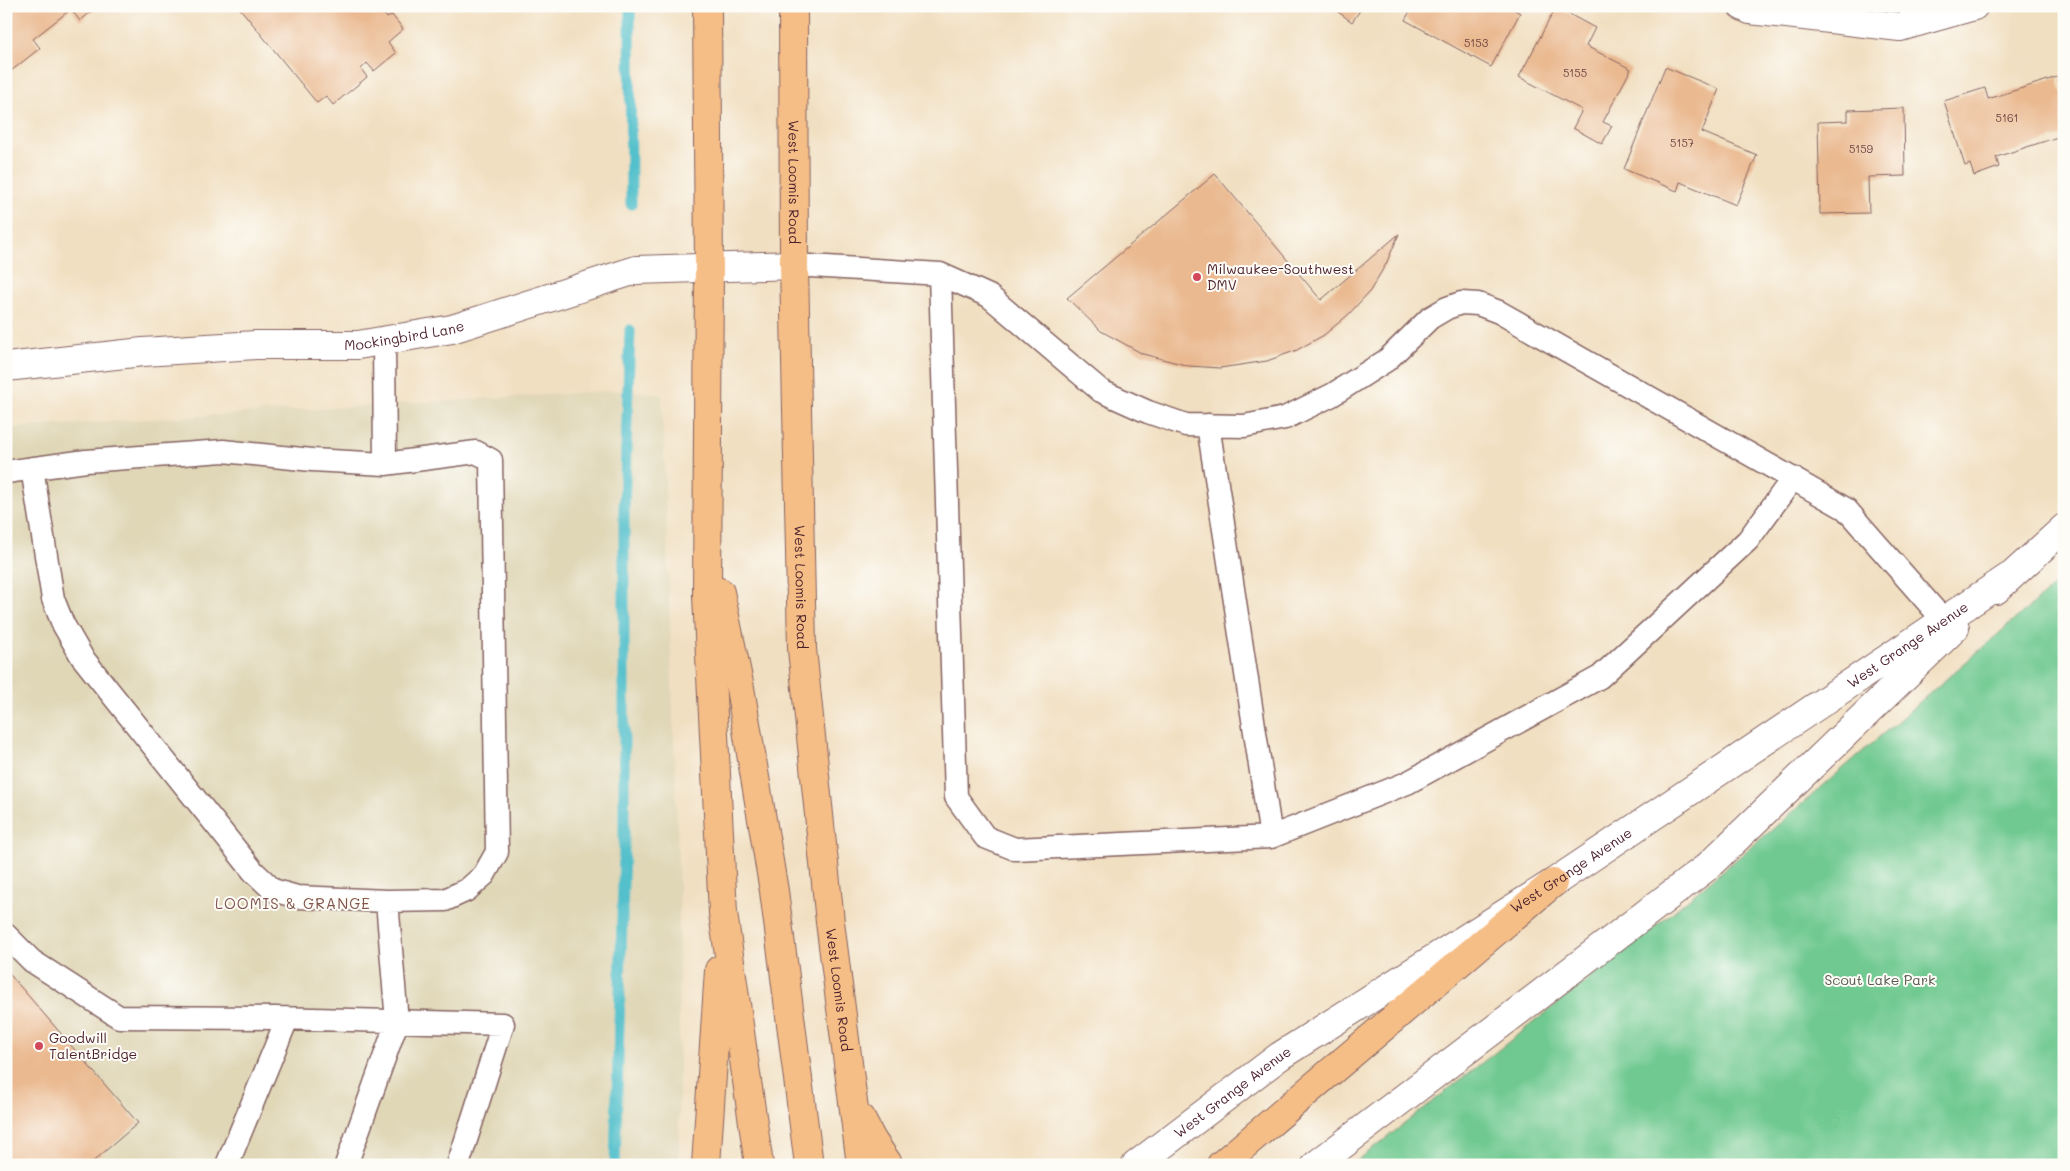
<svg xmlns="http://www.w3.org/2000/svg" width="2070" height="1171" font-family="Mali,sans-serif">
<rect width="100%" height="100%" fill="#fdfcf7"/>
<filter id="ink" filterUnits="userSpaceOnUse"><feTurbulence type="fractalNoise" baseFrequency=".02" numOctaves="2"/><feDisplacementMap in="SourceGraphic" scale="10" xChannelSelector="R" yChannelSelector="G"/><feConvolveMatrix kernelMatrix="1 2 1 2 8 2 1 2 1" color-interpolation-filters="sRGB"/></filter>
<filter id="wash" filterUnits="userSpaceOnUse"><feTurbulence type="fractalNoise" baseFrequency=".0096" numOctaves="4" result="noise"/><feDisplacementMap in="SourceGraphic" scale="20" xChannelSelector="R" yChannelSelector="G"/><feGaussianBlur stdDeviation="1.12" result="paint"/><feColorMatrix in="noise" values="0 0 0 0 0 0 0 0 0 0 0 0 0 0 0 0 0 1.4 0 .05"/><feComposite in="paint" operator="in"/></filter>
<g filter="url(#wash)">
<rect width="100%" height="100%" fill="#f1dfc1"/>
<path fill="#e0d7b7" d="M624,390L662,395L679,888V1165H6V428Z"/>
<path fill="#6fc990" stroke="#5c745e" d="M2064,577V1165H1352L1661,922L1780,823Z"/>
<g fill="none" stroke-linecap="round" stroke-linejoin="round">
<path stroke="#53c0cb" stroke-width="11" d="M630,6L631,204
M615,1165L624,849V510L630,330"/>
</g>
<g id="blocks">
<path fill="#eab990" d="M6,6H88L92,11L80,21L71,9L33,39L40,48L6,75Z
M238,6H378L387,18L392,15L403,29L388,42L396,53L374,71L367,63L361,69L367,77L333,105L326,96L317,103Z
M1330,6H1363L1352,22Z
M1413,6H1508L1520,13L1491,67L1405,20Z
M1556,7L1595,28L1586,46L1631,69L1603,122L1612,126L1602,144L1573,128L1582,110L1519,77Z
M1665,67L1719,89L1702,132L1757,155L1736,205L1680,182L1677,191L1624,169Z
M2057,77L2064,98V135L1996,157L1999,167L1974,176L1970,164L1965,166L1944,101L1985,88L1988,99Z
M1904,108L1905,176L1868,177L1869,213L1820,214L1818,122L1848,121V110Z
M1215,174L1321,300L1399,234L1386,264L1370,291L1349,314L1324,335L1297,350L1267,361L1220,368L1189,366L1143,354L1101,331L1067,298Z
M6,970L138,1123L89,1165H6Z"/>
</g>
</g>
<g filter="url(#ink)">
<use href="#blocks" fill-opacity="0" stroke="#846260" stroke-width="1"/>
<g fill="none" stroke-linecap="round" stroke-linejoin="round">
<defs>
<path id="service" d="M794,265L940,274L989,296L1101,391L1148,412L1186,425L1244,426L1285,418L1332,395L1387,360L1430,318L1447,308L1461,303L1478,304L1499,312L1846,509L1953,631
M940,274L956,797L985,837L1015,849L1271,837L1407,783L1600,677L1748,540L1793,478
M1208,425L1271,837
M32,468L53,599L63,624L82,657L253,871L273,890L297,897L387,901L445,900L467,890L484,875L497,852L491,460L476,452L385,464
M6,472L86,461L223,451L312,460L385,464L384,341
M6,935L32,961L119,1017L276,1018L503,1024L458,1165
M227,1165L287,1019
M346,1165L397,1022L387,901"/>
<g id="minor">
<path d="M1742,6L1750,10L1900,27L1974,6"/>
<path id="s1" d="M6,367L143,352L256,345H358L452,329L636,270L794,265"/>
</g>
<g id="tertiary">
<path d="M1996,590L2064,528"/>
<path id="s2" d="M1136,1165L1280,1056L1553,883L2009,577"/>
<path d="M1316,1165L1707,867L1955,628"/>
</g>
<g id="primary">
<path d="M707,6L709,267L707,596L723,913L759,1165"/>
<path id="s3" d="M793,6L794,265L802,649L830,922L861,1165"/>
<path d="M720,592L740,688L774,891L809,1165"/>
<path d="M861,1119L872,1140L889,1165"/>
<path d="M706,1165L719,970"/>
<path d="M1221,1165L1553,883"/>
</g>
</defs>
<use href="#service" stroke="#846260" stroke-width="25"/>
<use href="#minor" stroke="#846260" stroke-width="30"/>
<use href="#tertiary" stroke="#846260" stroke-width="30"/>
<use href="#primary" stroke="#846260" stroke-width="30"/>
<use href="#service" stroke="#fff" stroke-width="22"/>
<use href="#minor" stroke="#fff" stroke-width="28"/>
<use href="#tertiary" stroke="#fff" stroke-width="28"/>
<use href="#primary" stroke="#f6be87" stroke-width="28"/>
</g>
</g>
<g fill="#d1495b" stroke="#fdfcf7" stroke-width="2">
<circle cx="1197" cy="277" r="5"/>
<circle cx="39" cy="1046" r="5"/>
</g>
<g text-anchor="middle" stroke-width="4" stroke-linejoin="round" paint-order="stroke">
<g font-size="11" fill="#724644">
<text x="1476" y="47">5153</text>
<text x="1575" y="77">5155</text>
<text x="2007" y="122">5161</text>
<text x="1682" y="147">5157</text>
<text x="1861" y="153">5159</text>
</g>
<g font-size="14" fill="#4a1f2b" stroke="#fdfcf7">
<text dy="5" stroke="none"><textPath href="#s3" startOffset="176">West Loomis Road</textPath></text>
<text dy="5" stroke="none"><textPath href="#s1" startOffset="400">Mockingbird Lane</textPath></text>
<text dy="5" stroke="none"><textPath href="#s3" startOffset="581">West Loomis Road</textPath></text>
<text dy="5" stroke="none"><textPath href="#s2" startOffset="931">West Grange Avenue</textPath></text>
<text dy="5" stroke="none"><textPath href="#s2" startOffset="526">West Grange Avenue</textPath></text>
<text dy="5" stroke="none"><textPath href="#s3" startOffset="986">West Loomis Road</textPath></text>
<text dy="5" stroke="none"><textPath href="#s2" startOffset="121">West Grange Avenue</textPath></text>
</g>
<g font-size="14" fill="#4a1f2b" stroke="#fdfcf7" text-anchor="start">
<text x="1207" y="274">Milwaukee-Southwest<tspan x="1207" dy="16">DMV</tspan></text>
<text x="49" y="1043">Goodwill<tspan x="49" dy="16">TalentBridge</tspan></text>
</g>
<g font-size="14" fill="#575a4e" stroke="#fdfcf7">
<text x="1880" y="985">Scout Lake Park</text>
</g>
<g font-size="15" letter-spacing="1" fill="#82554e" stroke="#fdfcf7">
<text x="293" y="909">LOOMIS &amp; GRANGE</text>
</g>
</g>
<rect width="2070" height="1171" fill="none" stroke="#fdfcf7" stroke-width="25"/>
</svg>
